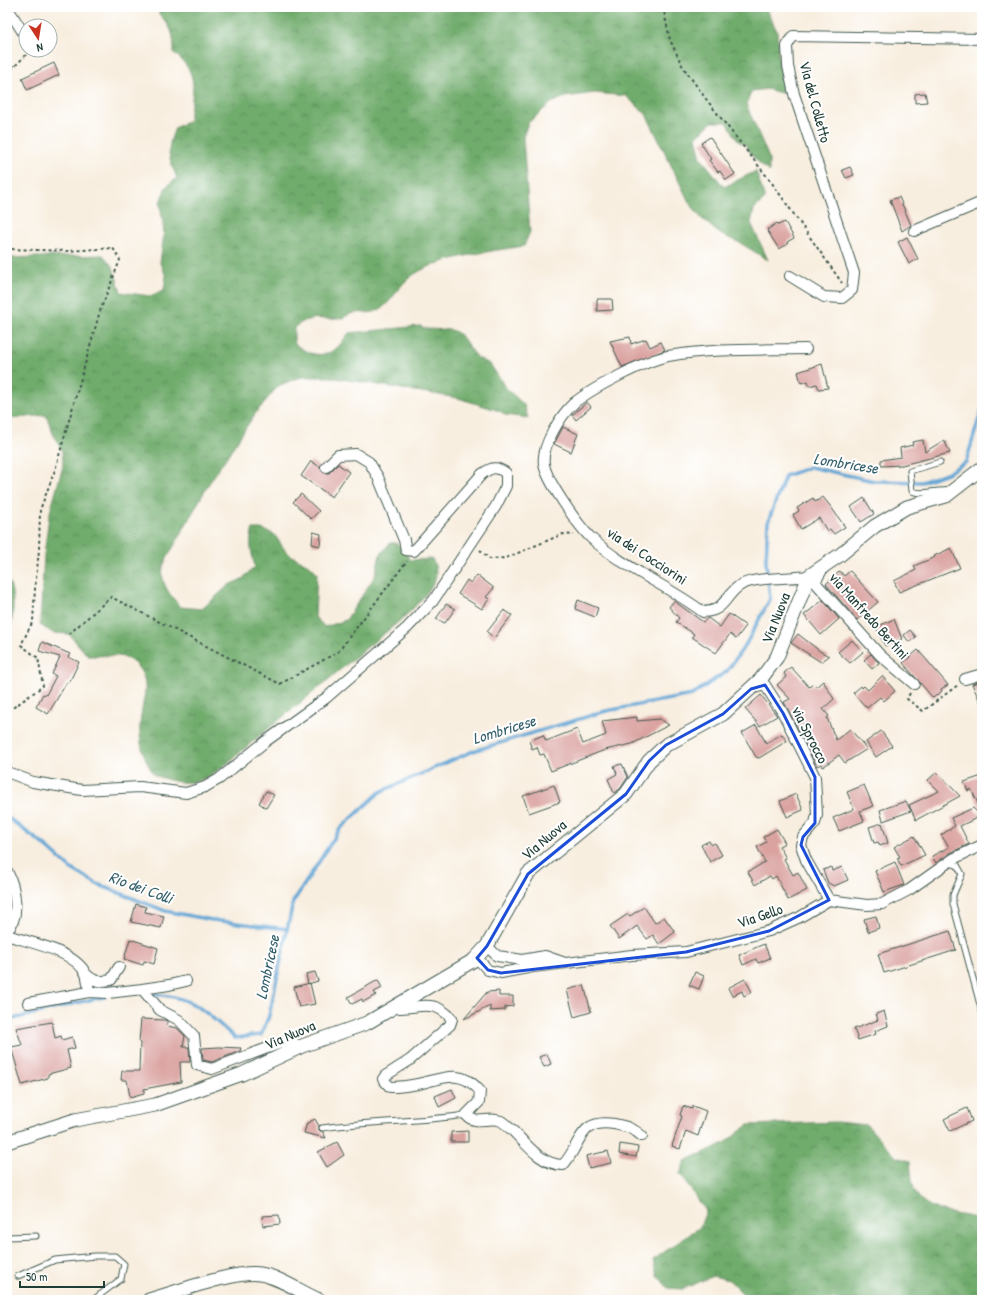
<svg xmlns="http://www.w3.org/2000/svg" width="989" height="1307" font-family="'Patrick Hand',sans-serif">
<defs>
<pattern id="forest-crowns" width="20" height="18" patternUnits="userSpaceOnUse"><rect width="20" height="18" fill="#70ac6c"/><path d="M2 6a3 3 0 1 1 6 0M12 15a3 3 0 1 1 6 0" fill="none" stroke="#5b8d5a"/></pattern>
</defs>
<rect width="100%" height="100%" fill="#fff"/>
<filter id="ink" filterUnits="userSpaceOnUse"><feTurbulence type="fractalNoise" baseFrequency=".025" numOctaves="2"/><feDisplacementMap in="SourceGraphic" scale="8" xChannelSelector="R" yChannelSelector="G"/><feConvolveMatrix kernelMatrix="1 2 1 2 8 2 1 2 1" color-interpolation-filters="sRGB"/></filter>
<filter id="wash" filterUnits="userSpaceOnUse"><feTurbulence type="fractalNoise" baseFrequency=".012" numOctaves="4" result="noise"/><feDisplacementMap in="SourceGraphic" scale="16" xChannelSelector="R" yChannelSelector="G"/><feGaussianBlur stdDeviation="0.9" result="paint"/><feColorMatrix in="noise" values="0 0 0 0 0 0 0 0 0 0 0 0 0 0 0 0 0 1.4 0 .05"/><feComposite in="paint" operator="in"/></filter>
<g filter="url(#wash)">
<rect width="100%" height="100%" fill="#f8eedf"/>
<path fill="url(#forest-crowns)" stroke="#487450" d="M159,7H765L777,31L779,60L783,89L781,93L767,89L752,91L746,104L769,158V172L753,157L745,144L738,141L727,122H712L696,137L701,158L724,187L756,171L765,199L754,209L751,223L768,260L740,243L720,234L702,219L689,202L646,114L626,96L595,93L565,97L551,103L528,123L523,137L530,232L524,246C493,251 431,258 408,279C397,288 390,306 376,311C370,314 361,312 354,313C348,314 343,319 337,319C318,320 311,314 294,328V343C305,353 320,359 334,350C340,347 344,338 349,333L420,326L427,329L451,330L458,333L463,338L476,357L490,364L506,388L524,405L528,418L506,415L500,411L458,398L330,377H302L295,379L278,386L255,414L208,485L165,562C157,579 169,595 181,607L202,609L229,585L242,579L255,567C252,554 248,542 253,529H261L274,534L287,553L312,567L317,573L315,617L325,627L346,620L375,576L380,555L390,543H397L411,560L432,559C437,568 438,578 431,587C415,611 387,631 365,649C330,678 295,708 259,736C242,750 219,774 198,781C183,785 168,780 154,775C146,762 141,750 140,735C139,721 143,706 145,692C147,675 136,659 119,656C109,655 98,656 88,656L69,634L53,633L40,625L44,555L49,516L63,466L62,451L54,436L46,415L7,419V258L103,255L113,267L121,292L150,296L164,290L166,276L160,263L164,233L160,202L166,187L177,178C168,156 166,151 175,128L189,121C192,90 201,75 174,53C174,35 172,27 159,14Z
M7,578C19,599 10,627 7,650Z
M837,1122L867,1125L896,1157L910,1161C911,1170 911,1180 914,1189C923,1213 960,1214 982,1219V1300H749L729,1280L713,1276L683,1289L668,1288L657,1275L653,1260L700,1227L706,1211L680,1174L685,1161L725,1143L748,1125Z"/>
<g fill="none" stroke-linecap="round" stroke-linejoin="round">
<path stroke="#60a5d5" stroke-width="3.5" d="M7,817L48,848L70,868L97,884L165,911L212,920L287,929
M149,994C192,995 205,1011 235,1038L261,1035L269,1016L293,902L340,829L380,792L473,751L606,711L692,695L727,671L746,644L770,599L766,561L768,522L785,476L810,467L874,481L922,482L949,472L966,462L982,409
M7,1020C40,1014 72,1002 105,997"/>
</g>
<g id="blocks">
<path fill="#daa3a0" d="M54,63L59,75L27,90L22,78Z
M925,93L927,102L915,103V94Z
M710,137L735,174L726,180L720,171L718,172L709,160L711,159L701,143Z
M850,167L854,175L846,178L842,170Z
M899,197L911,225L902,231L890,200Z
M785,222L794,238L787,242L788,244L779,249L767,230L777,223L778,225Z
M907,237L918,259L909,264L898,242Z
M597,299H612L613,310L597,311Z
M630,337L631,344L646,339L650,347L661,342L665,350L622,367L610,341Z
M822,364L828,388L819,389L817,384L809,386L808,381L801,383L798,372Z
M587,402L591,407L576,420L572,415Z
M563,427L578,434L571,452L554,444Z
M923,440L925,452L944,440L950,453L902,465L881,466V460L901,457L900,448L913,445L912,442Z
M311,461L320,467L324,473H329L338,464L349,472L332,497L301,476Z
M301,494L319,511L311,519L293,502Z
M823,497L831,507L845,527L834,534L830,529L827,531L819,518L801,529L793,515L799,511L797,508L813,498L815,502Z
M864,498L874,514L861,522L851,507Z
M313,532L321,534L320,546L312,544Z
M951,548L960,568L899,592L894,581L916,570L914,566L935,557L934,556Z
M840,571L844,576L850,571L878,602L857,620L826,584Z
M477,575L494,588L486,597L489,599L482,609L458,594L467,580L471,583Z
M578,600L598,608L595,617L575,609Z
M823,600L839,619L821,635L804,615Z
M674,601L703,622L708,618L720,627L729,614L746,626L736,639L730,634L716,653L692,637L694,634L676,622L679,618L669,607Z
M446,604L455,609L445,623L436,619Z
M504,610L512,615L494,638L487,632Z
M894,619L902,639L885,646L876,627Z
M910,630L916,637L909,642L904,635Z
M798,634L821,652L829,656L821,662L791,643Z
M852,640L863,652L850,663L838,652Z
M42,642L70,654L68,657L79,662L69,683L67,682L48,714L36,707L43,694L46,695L56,676L52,674L60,657L39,651Z
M918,650L948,685L941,689L942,691L933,698L903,663Z
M871,654L879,663L872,669L864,660Z
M791,667L809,687L813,684L816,687L823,681L834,699L823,709L829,716L827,718L836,740L850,729L867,749L845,763L839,755L823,767L821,764L817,766L784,702L790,699L777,685L786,677L784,673Z
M882,676L895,691L884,701L880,697L867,708L853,693L861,686L862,688L864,686L868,690Z
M982,681V706L972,684Z
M761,695L777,716L760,726L745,709Z
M637,717V721L660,719L669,725L632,744L605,750L551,771L544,754L540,755L537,747L532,749L529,741L543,735L546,741L577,729L583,744L606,735L602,721Z
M756,725L766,743L782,734L787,741L759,758L756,757L742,733Z
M881,731L892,746L876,757L866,742Z
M622,764L628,777L620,789L614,793L608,779L617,774L614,766Z
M937,772L960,796L916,820L909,805L939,791L928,780Z
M982,776V812L971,789L968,791L964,782Z
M554,785L560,802L529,813L523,796Z
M864,785L873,806L860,811L864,821L839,831L833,818L854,809L847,792Z
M266,791L274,795L266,808L259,803Z
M796,794L803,810L787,817L780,801Z
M906,801L911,811L883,821L880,810Z
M973,808L981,816L960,826L969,844L950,853L936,863L932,856L949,847L941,835L955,826L951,818Z
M882,823L888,843L880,846L878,842L874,843L869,827Z
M777,829L785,843L779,846L786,858L784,859L793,875L798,872L807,890L788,900L776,876L772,879L770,876L755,885L748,872L765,862L757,847L766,842L763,837Z
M914,836L925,855L901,866L897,858L900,857L894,847Z
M709,841L711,845L715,843L722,855L710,862L701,845Z
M895,862L904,885L884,892L875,871Z
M831,867L832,871L842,867L848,880L834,886L828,883L823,870Z
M136,904L146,907L145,912L164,916L161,928L131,922Z
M644,907L655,923L664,917L675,932L659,944L653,935L647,939L637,926L619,939L610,926L628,914L630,916Z
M876,916L879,928L868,932L864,919Z
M950,931L956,950L884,973L878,954Z
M130,939L158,948L154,964L144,961L143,965L124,959Z
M764,944L770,958L758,963L756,959L743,965L739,955Z
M315,972L318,981L308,984L306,974Z
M695,972L704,976L699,989L689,985Z
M745,979L752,992L744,996L742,991L732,996L728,988Z
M378,980L382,988L374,992L376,995L363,1002L362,999L352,1004L348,997Z
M310,983L315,1004L299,1007L294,987Z
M584,985L591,1012L574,1017L567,990Z
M499,991V996H513V1006L505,1007V1010L490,1011V1006L464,1019L487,992Z
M884,1011L888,1026L875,1031L876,1034L858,1040L854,1029L878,1020L876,1014Z
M141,1019L165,1020L167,1021V1026L177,1028L185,1036L183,1047H189L190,1062H180L181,1082L144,1089V1093L130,1097L127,1080H121L122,1071H139L140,1043L139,1042Z
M52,1022L55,1038L61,1036L62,1040L72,1037L75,1048L67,1050L71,1068L48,1074V1078L22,1085L11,1047L22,1045L16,1028Z
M219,1047L241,1048L240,1051L212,1062L203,1060L202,1048Z
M547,1054L551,1064L544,1067L539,1057Z
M452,1089L456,1098L439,1107L435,1096Z
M683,1106L692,1109L693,1106L706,1111L698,1136L686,1131L680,1149L672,1146L682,1116L680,1115Z
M967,1108L972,1121L950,1131L944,1119Z
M315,1119L319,1126V1130L323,1132L326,1138L304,1133L307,1123Z
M468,1131V1142H451V1132Z
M337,1142L344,1155L327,1167L318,1152Z
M620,1144L638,1147L636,1157L619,1154Z
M608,1151L611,1163L589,1168L586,1156Z
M279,1215L280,1224L263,1226L262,1216Z"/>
</g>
</g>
<g filter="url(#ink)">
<use href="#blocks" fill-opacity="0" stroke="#40584e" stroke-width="1"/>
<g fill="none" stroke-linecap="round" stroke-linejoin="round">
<defs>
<path id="service" d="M940,462L910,471L912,491C921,496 937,489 949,491
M949,863L957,865L962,874L953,895V904L982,1012
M322,1128C369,1121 418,1122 466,1115
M7,1237L36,1236
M18,1276L55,1260L95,1256H115L124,1264L121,1279L93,1300"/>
<path id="minor" d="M7,7L26,37
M914,231L982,202
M790,276L824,297L842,298L852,290L854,273L794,94L788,66L787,46L793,36L982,39
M806,349C761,350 713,348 668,356C646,360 591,389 574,403C561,415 541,446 544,464C546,480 578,525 590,537C623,568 667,585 703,612C725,611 724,597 739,586C754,576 791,579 809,576
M824,567L815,582L880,655L914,684
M965,679L982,674
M751,689L765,685L783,713L815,777L817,815L815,823L803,837L801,845L806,860L829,900
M7,772L33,782L82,790L140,787L186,793L205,787L219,779L266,741L326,698L407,628L433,601L496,506L506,486V473C496,466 492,467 482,474L414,551L406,550L404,540L378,477L369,462L356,454L338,455L326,467
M7,871C15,886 21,917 7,931
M7,935C30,943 74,950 86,974C88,979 88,987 89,992L108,993L142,989L160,1010L179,1020L194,1036L197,1065L212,1069L286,1041L302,1046
M487,946L497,956L504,957L522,960L545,956L565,963
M477,958L488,970L501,973L533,967L632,955L686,952L769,931L800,917L829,900L867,905L882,904L909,890L953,859L982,845
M86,974C94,982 100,982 111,980L119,967
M142,989L169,985L186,981
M28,1003L89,992
M394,1008C419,1009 433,997 452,1019L450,1025L410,1060L385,1076L383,1079L390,1087C399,1087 408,1086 418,1084C443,1078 461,1068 480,1091L479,1102L466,1115C476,1126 488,1116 501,1121C505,1123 509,1128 513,1131C527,1145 542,1165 563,1165C581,1146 578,1118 614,1124C625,1126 633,1128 642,1136"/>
<path id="tertiary" d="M7,1142L75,1120L155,1105L242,1074L302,1046L367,1023L474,960L487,946L528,874L626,794L649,761L666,745L723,714L761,679L777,657L809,576L840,555L875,526L907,507L946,496L982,468
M149,1300C174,1293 236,1270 260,1274C280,1277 300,1292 319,1300"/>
</defs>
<use href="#service" stroke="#40584e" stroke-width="7"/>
<use href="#minor" stroke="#40584e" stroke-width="12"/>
<use href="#tertiary" stroke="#40584e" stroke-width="15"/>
<path stroke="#40584e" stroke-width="2" stroke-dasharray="3 3" stroke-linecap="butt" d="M663,7L670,40L683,67L706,99L772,183L842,283
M7,67L14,66
M7,74L31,50
M7,240V279
M480,550L490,559L506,558L563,534L574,535
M69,634L111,597L280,684L338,652L407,561
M910,693L907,699L923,711L958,685
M7,708L14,707L43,686L38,658L21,645L33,621L35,589L39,550L40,510L55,470L100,311L120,260L113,248L68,251L8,249"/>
<use href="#service" stroke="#fff" stroke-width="5"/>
<use href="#minor" stroke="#fff" stroke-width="10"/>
<use href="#tertiary" stroke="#fff" stroke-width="13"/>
</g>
</g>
<path fill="none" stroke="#1d4ed8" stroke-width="3" stroke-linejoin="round" d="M765,685L783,713L815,777V823L803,837L801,845L829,900L769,931L686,952L501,973L488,970L477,958L487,946L528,874L626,794L649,761L666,745L723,714L751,689Z"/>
<g text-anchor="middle" stroke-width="4" stroke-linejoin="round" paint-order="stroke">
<g font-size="15" fill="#1f3d34" stroke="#fff">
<text transform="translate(815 102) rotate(75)" y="5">Via del Colletto</text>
<text transform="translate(647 556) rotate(33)" y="5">via dei Cocciorini</text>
<text transform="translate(869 616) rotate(48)" y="5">via Manfredo Bertini</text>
<text transform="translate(776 618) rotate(-68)" y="5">Via Nuova</text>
<text transform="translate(810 735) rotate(63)" y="5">via Sprocco</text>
<text transform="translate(544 840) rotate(-40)" y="5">Via Nuova</text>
<text transform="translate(760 916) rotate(-19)" y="5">Via Gello</text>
<text transform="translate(290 1035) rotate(-23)" y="5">Via Nuova</text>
</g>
<g font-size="16" font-style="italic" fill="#36616c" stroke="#fff">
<text transform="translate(846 463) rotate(9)" y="6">Lombricese</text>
<text transform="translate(504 729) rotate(-17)" y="6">Lombricese</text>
<text transform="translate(141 887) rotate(20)" y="6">Rio dei Colli</text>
<text transform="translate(267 967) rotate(-78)" y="6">Lombricese</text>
</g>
</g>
<rect width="989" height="1307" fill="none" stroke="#fff" stroke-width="24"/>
<g transform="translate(38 38) rotate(168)"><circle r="19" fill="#ffffff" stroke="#a5b1ae"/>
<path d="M0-3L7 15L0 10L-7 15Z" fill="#c8321e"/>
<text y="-6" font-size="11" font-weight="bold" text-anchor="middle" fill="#1f3d34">N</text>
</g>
<path d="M20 1281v6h84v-6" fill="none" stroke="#1f3d34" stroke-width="2"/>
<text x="26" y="1281" font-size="12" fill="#1f3d34" stroke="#ffffff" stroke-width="3" paint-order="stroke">50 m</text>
</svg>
